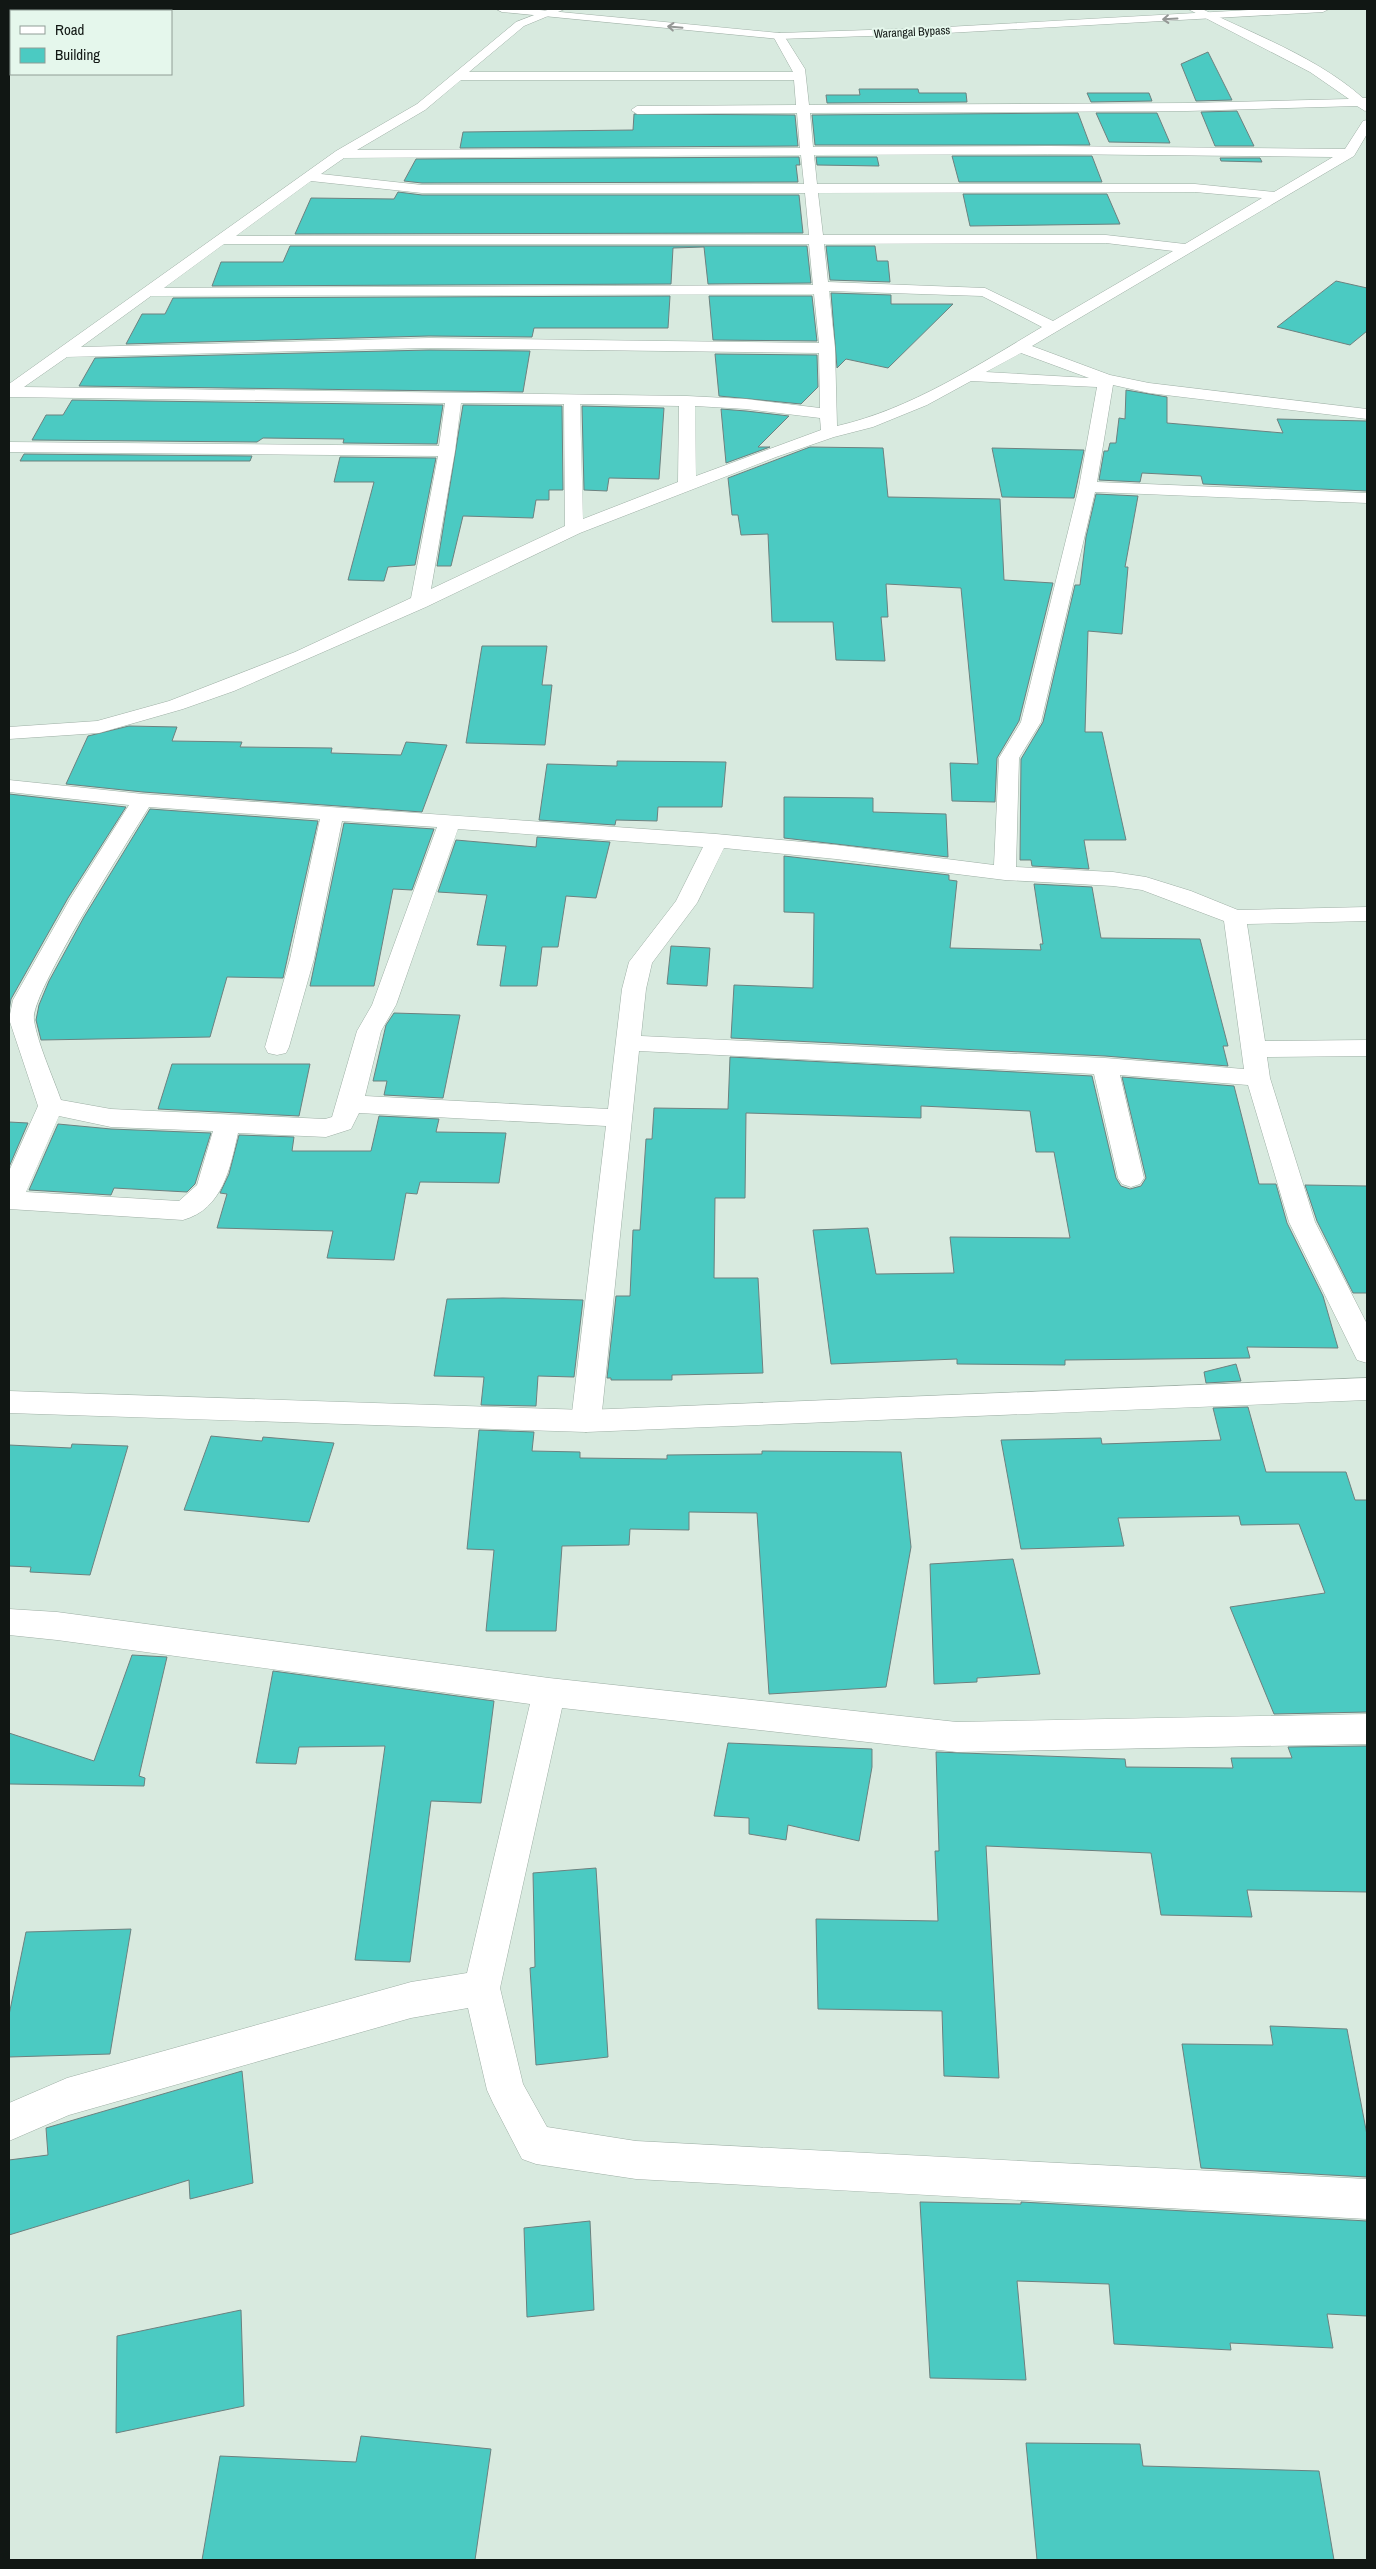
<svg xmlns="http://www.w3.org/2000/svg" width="1376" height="2569" font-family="'Archivo Narrow',sans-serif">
<rect width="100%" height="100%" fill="#d8eadf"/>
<path fill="#4bcac2" stroke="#6d817f" d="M1208,52L1232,100L1196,101L1181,64Z
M859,89H918L919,93H966L967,102L827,103L826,95H860Z
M1087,93H1149L1152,101L1091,102Z
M1237,111L1254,146H1215L1201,112Z
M1078,113L1090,145H815L812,115Z
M1096,113H1157L1170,143L1109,142Z
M634,114L795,115L798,146L460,148L463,132L633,130Z
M952,156H1092L1102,182H959Z
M799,157L800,165H796L798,182L422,183L404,181L416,159Z
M816,157H877L879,166L817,165Z
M1220,158H1260L1262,162L1221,161Z
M398,192L422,195H799L803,233L295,234L311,198L394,199Z
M963,194H1107L1120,224L970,226Z
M290,246H807L811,283L708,284L704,247L673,248L671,284L212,286L221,262H283Z
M826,246H875L877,261H888L890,282L830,280Z
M1336,281L1367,288V331L1350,345L1277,327Z
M831,293L891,295V304H953L888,368L846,359L837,368Z
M670,296L668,328H534L532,337L429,336L126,344L142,314H165L173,298Z
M709,296H812L817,341L713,340Z
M429,350L530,351L523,392L79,386L95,358Z
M715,354L817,355L818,387L801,404L719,396Z
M1126,390L1167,397V423L1283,433L1277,419L1367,421V491L1203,484L1201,476L1142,473L1140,482L1099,480L1104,451H1108L1110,443H1116L1119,418L1125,419Z
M72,400L443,405L437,444L343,443L344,439L263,438L257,442L32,440L46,415H63Z
M463,405L562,406L563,490H549V500H536L533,518L463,516L451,566H437Z
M582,406L664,408L659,479L609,478L607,491L584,490Z
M721,409L746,411L789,416L758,447H770L726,463Z
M810,447L883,448L888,497L1000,499L1004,580L1053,583L1019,721L997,758L995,802L952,801L950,763L978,764L961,588L886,584L888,617H881L885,661L836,660L833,622H772L768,534L741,535L738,515H732L728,478Z
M992,448L1084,450L1074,498L1002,497Z
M24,454L252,456L250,461H20Z
M340,457L436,458L415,565L388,567L384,581L348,580L374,482H334Z
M1096,494L1138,496L1125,567H1128L1122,634L1088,631L1085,732H1102L1126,840H1084L1089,869L1032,866L1031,860H1020L1021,759L1043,722L1075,585H1080L1086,537Z
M482,646H547L542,685H552L545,745L466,743Z
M129,726L177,727L172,741L242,742L240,747L332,748L331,753L401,755L406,742L447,745L422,812L143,792L66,784L88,736Z
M617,761L726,762L722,807H658L657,821L616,820L615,825L539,820L547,764L617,766Z
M9,794L126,807L68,898L11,999L9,1011Z
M784,797L873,798V812L946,814L948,857L784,838Z
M150,809L318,821L283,978L227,977L210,1037L41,1040L36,1020L39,1005L49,981L84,917Z
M344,823L434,829L412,890L393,889L374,986H310Z
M537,837L610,842L596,898L566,896L558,947H542L537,986H500L506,946L477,945L487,895L438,892L456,840L536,847Z
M784,856L949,875V880L957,881L950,948L1041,950L1040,944H1043L1034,884L1092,887L1101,938L1200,939L1228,1046H1223L1228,1066L1105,1056L731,1038L734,985L813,988L814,913L784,912Z
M671,946L710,948L707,986L667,984Z
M394,1013L460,1015L443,1098L384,1095L387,1081H373L386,1025Z
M730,1057L1092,1076L1116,1178L1121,1186L1130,1189L1141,1186L1146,1178L1122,1077L1234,1086L1259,1184H1276L1287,1223L1323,1296L1338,1348L1247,1347L1250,1358L1065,1360V1365L957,1364V1359L831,1364L813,1230L868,1228L876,1274L954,1273L950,1237L1070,1238L1054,1152H1036L1030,1111L921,1106V1118L746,1113L745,1198H715L714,1278H758L763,1373L672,1375V1380H611V1378H607L616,1296H630L633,1230H640L646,1139H652L654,1108L728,1109Z
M172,1064H310L299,1116L158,1109Z
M379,1116L439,1119L436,1132L506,1133L499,1183L420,1182L417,1194L406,1193L394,1260L327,1258L333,1231L217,1228L227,1194L220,1193L229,1174L239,1135L294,1137L292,1151H371Z
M9,1122L28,1123L9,1167Z
M58,1124L111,1129L211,1133L195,1184L187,1192L114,1188L111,1195L29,1190Z
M1305,1185L1367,1186V1293H1353L1317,1221Z
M503,1298L583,1300L574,1377L538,1376L536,1406L481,1405L484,1377L434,1376L447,1299Z
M1236,1364L1241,1381L1206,1383L1204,1372Z
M1248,1407L1266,1472H1346L1355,1500H1367V1712L1274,1714L1230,1607L1325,1593L1299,1524L1241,1525L1239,1516L1118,1518L1124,1546L1021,1549L1001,1440L1101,1438L1102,1444L1221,1440L1213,1408Z
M479,1430L534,1432L532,1451L580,1452V1458L667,1459V1455L762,1454V1451L901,1452L911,1547L886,1687L769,1694L757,1513L689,1512V1530L630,1529L629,1545L562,1546L556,1631H486L494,1550L467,1549Z
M211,1436L262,1441L263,1437L334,1443L309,1522L184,1510Z
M72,1444L128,1446L90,1575L30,1572L31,1567L9,1566V1445L71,1448Z
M1013,1559L1040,1674L977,1678V1682L934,1684L930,1564Z
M132,1655L167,1657L139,1776L145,1778L144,1786L9,1784V1733L94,1761Z
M273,1671L494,1701L481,1803L431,1801L410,1962L355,1960L385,1746L299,1747L296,1764L256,1763Z
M728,1743L872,1749V1767L859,1841L788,1825L786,1840L749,1834V1818L714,1816Z
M1367,1746V1892L1247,1890L1252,1917L1161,1915L1151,1853L986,1846L999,2078L944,2076L942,2011L818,2009L816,1919L938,1921L935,1851H939L936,1752L1125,1759L1126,1767L1233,1768L1231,1758H1292L1288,1747Z
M596,1868L608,2057L536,2065L530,1968L535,1967L533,1873Z
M131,1929L110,2054L9,2057V2015L26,1932Z
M1270,2026L1347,2029L1367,2135V2177L1201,2168L1182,2044L1273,2045Z
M242,2071L253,2183L190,2199L189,2180L9,2235V2160L48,2155L46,2128Z
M920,2202L1021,2204V2202L1367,2221V2316L1327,2314L1333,2348L1230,2343L1231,2350L1114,2344L1109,2284L1017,2281L1026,2380L930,2378Z
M590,2221L594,2310L527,2317L524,2228Z
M241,2310L244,2406L116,2433L117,2336Z
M361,2436L491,2449L475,2560H202L220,2456L356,2462Z
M1026,2443L1140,2444L1143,2466L1319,2471L1334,2560H1037Z"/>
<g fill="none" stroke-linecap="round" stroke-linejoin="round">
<defs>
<path id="street" d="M550,9H565L524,26L469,72H793L773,36L779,33L783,34L805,69L809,105L1187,103L1349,99L1310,72L1188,9H1202C1256,35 1318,58 1363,98H1367V110L1365,111L1357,106L1187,111L810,113L813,147L1048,146L1345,149L1363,121L1367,120V134L1354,156L1032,346L1110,375L1149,383L1367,409V419L1149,393L1113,385L1097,482L1367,493V503L1095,492L1041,722L1019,758L1016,867L1113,872L1146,877L1191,891L1238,910L1367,907V921L1247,924L1265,1041L1367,1040V1056L1267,1057L1270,1078L1315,1222L1367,1324V1363L1357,1360L1289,1222L1248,1085L1120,1075L1144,1178L1140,1184L1131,1187L1122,1184L1118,1178L1094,1074L639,1051L601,1421L596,1429L586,1432L576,1429L571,1421L606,1126L359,1113L351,1129L326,1137L238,1133C230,1168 223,1209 183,1220L9,1209V1171L38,1106L9,1019L13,1000L70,899L129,805L9,792V780L143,794L716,834L836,845L994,865L999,758L1021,722L1079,487L1097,387L971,381L927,405L873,427L834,437L776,457L580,533L426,607L234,691L183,709L99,733L9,739V727L97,721L169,701L295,652L411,598L438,456L9,452V442L439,446L445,403L9,397V384L336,151L417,104L516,22ZM461,80H794L796,105L637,106L631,110L637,114L797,113L800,148L357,150L425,110ZM1048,154L1333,157L1274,192L1195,184H817L814,155ZM801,155L804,184L422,185L321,174L344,158ZM311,181L422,193H805L809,235L236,236ZM1195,192L1262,198L1185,244L1106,235H823L818,193ZM1106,243L1173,251L1053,321L985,288L828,282L824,244ZM224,244H809L813,285L164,288ZM829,291L982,296L1042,327C978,365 911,409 837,426L835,348ZM814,294L819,343L429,338L81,347L151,296ZM429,348L819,353L820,408L746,399L687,396L24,387L67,357ZM1021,353L1089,378L986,372ZM461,403L564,404L565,526L431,589L455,451ZM580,404L679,406L678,482L583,519ZM695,406L746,409L820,418L821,430L696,476ZM149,807L320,819L290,959L265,1047L268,1053L277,1055L286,1053L289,1047L314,959L342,821L437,827L372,1005L357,1031L332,1117L325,1119L111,1109L61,1100C53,1077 37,1042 34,1020C29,995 130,838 149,807ZM458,829L703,847L676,901L629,962L622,989L608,1109L365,1096L381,1031L396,1005ZM724,848L836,859L1005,880L1113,886L1142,890L1224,921L1244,1069L1105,1058L641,1036L646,989L652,963L697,903ZM59,1116L111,1127L213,1131L197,1185L179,1201L26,1192Z
M9,1609L57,1612L549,1678L957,1722L1367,1714V1744L957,1752L562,1708L500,1988L523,2084L547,2127L636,2141L1367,2179V2219L636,2179L536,2164L522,2159L493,2103L487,2090L468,2008L411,2018L69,2115L9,2141V2103L67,2078L411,1982L467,1973L530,1704L57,1640L9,1635Z"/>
<path id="secondary" d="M496,9H529L779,33L929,28L1267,9H1329L1323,12L929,34L779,39L502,12Z
M1367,1378V1400L586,1432L9,1413V1391L586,1410Z"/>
</defs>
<use href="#street" stroke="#9eafa5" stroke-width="1"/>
<use href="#secondary" stroke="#9eafa5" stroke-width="1"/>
<use href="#street" fill="#fff" fill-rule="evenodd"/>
<use href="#secondary" fill="#fff" fill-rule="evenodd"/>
</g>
<defs><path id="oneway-shaft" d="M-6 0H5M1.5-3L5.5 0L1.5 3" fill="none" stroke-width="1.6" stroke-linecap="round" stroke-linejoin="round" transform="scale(1.25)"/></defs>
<g stroke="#949795">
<use href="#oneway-shaft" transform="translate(1170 19) rotate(177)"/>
<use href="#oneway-shaft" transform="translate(675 27) rotate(-175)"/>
</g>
<g text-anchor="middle" stroke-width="4" stroke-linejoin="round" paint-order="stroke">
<g font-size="12" fill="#111714" stroke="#e5f7ec">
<text transform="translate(912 32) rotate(-3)" y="4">Warangal Bypass</text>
</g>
</g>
<rect width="1376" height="2569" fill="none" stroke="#111714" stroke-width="20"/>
<rect x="10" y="10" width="162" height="65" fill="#e5f7ec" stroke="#909d96"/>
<rect x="20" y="26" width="25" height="8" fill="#ffffff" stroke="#909d96"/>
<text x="55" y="35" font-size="15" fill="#111714">Road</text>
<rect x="20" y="48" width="25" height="15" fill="#4bcac2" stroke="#909d96"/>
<text x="55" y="60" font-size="15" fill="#111714">Building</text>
</svg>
